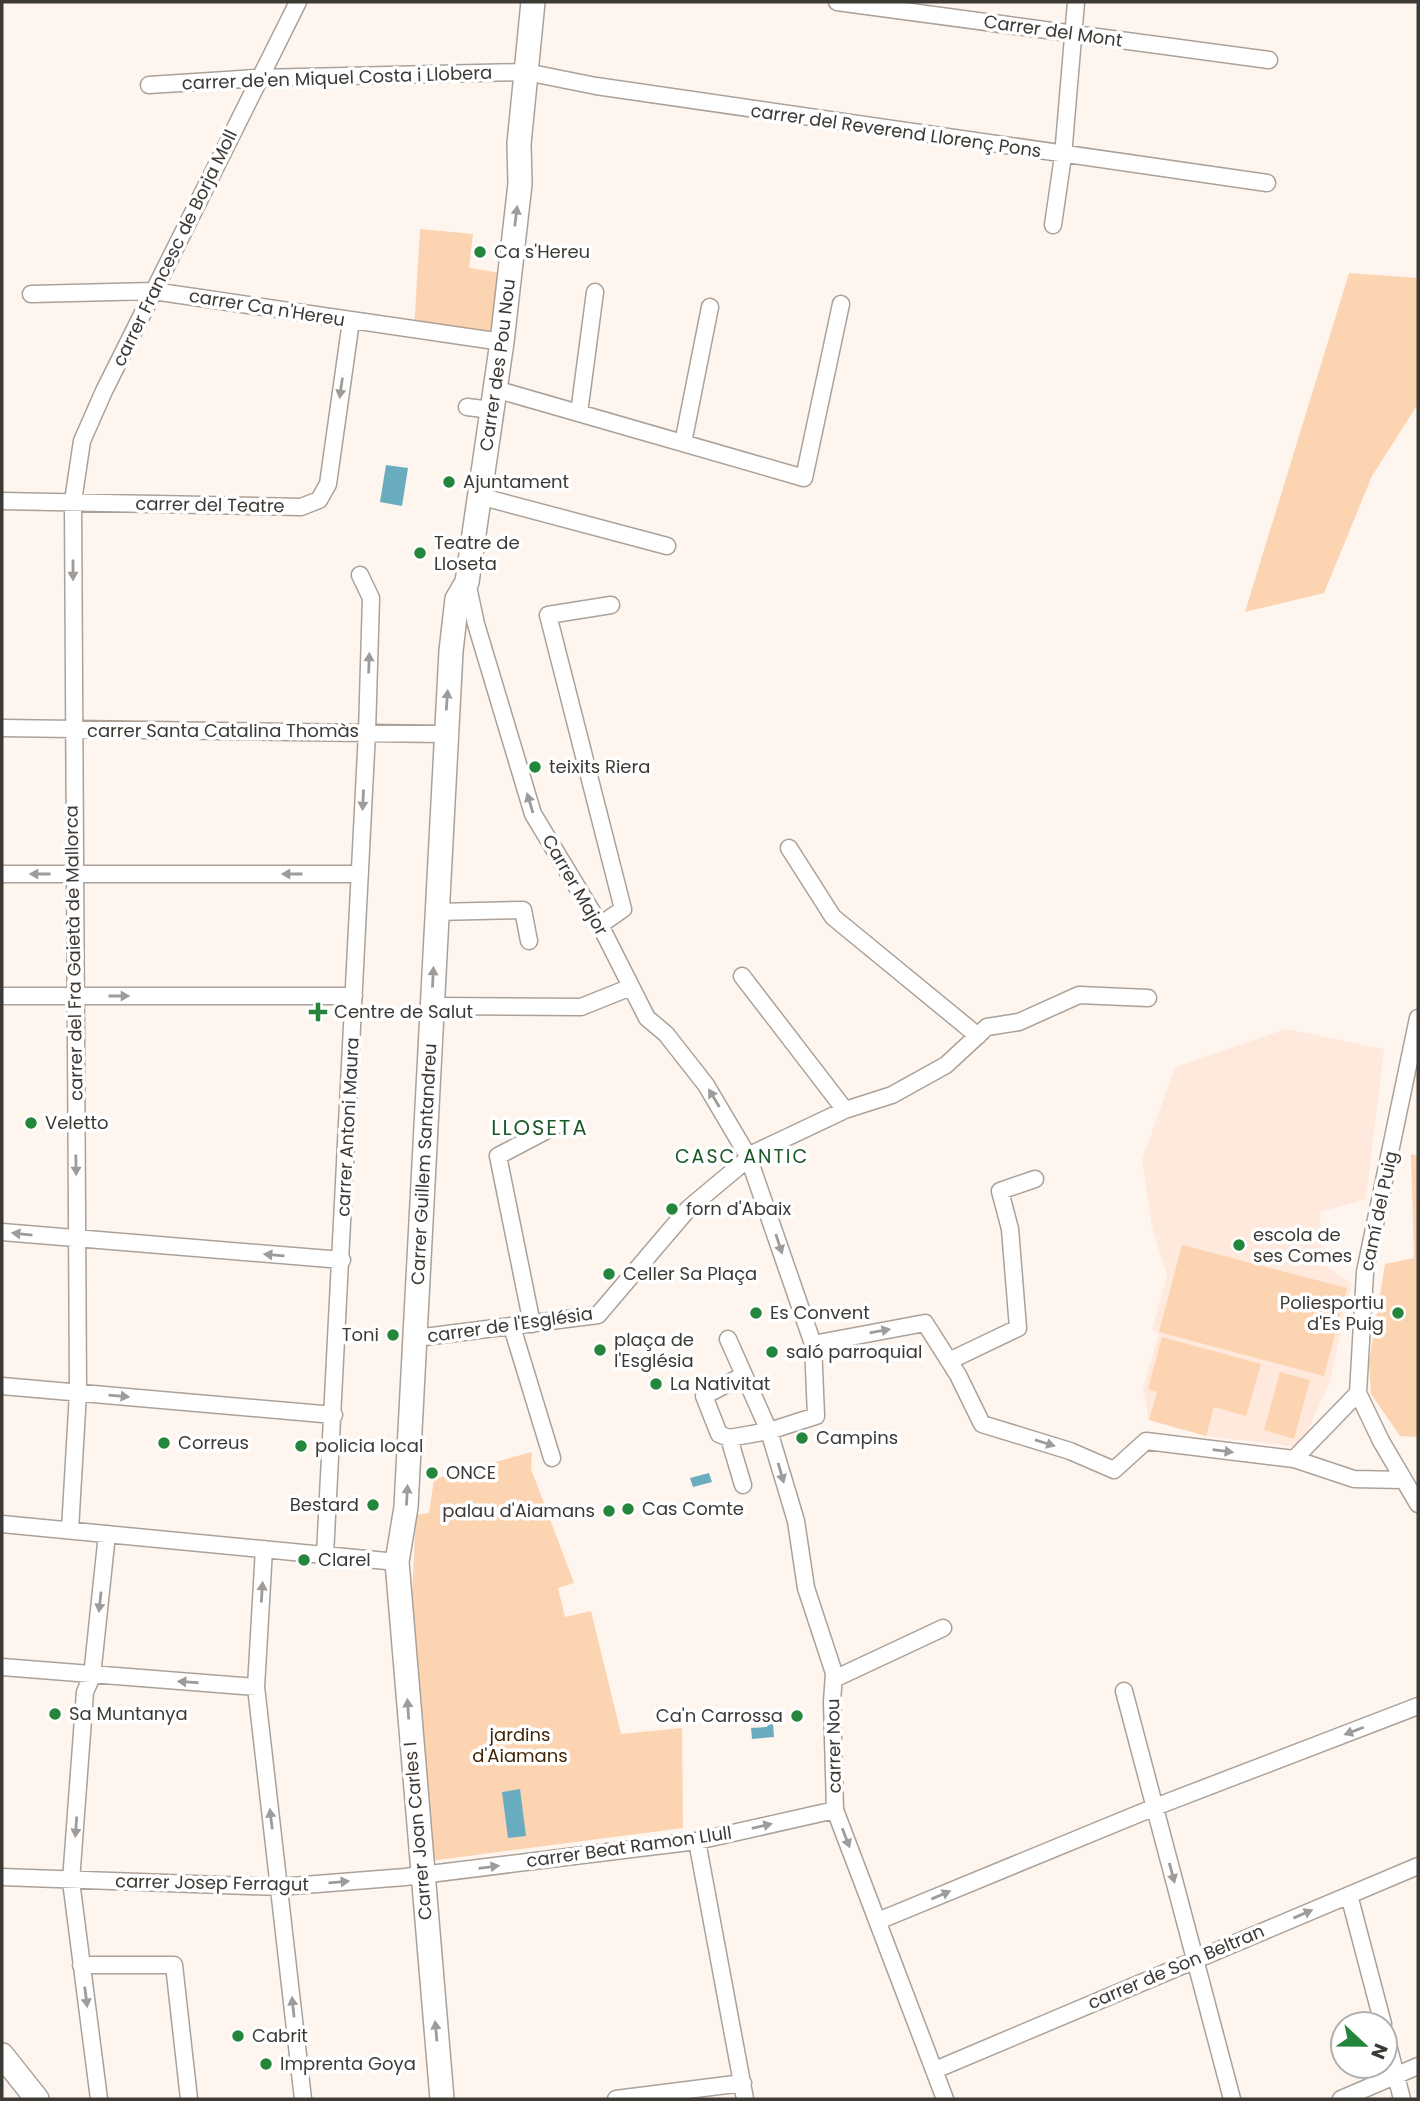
<svg xmlns="http://www.w3.org/2000/svg" width="1420" height="2101" font-family="Poppins,sans-serif">
<rect width="100%" height="100%" fill="#fef5ee"/>
<path fill="#ffe8dc" d="M1286,1029L1384,1049L1366,1199L1320,1212L1322,1263L1352,1284L1329,1384L1300,1447L1206,1436L1149,1420L1143,1388L1159,1334L1152,1330L1167,1276L1152,1227L1142,1160L1175,1067Z"/>
<path fill="#fdd4b1" d="M420,229L473,234L469,268L508,274L502,342L414,330Z
M1349,273L1418,278V404L1372,476L1324,593L1245,612Z
M1411,1154L1418,1156V1437L1400,1436L1371,1394L1369,1362L1385,1264L1414,1258Z
M1182,1245L1347,1288L1324,1376L1159,1332Z
M1162,1337L1261,1364L1246,1416L1214,1407L1206,1436L1149,1420L1157,1392L1148,1389Z
M1280,1372L1310,1380L1294,1439L1264,1430Z
M532,1452L531,1469L574,1583L558,1588L565,1617L591,1611L621,1734L682,1728L683,1828L430,1861L409,1656L416,1515L429,1513L434,1479Z"/>
<path fill="#69acc0" d="M386,465L408,468L402,506L380,502Z
M709,1473L712,1482L693,1487L690,1478Z
M769,1723H773L774,1737L752,1739L751,1728L767,1727Z
M520,1789L526,1836L508,1838L502,1792Z"/>
<g fill="none" stroke-linecap="round" stroke-linejoin="round">
<defs>
<path id="street" d="M837,2L1269,60
M149,85L258,78L526,72L596,86L1267,183
M1053,225L1063,156L1076,2
M31,294L153,291L502,342
M495,389L804,478L841,304
M467,407L492,410
M579,413L595,292
M683,443L710,307
M479,496L667,546
M2,501L301,507L319,500L328,484L351,321
M467,582L476,624L533,814L600,925L647,1018L666,1034L706,1085L748,1156L813,1344L816,1416L769,1431L796,1521L806,1588L834,1673L832,1702L835,1810L945,2099
M2,728L444,734
M789,848L833,917L978,1036
M2,874H360
M436,912L523,910L529,941
M600,925L623,909L548,615L611,605
M742,976L845,1110
M2,996H354
M431,1006L581,1007L631,987
M1418,1018L1365,1272L1358,1393L1381,1441L1418,1504
M2,1232L342,1260
M532,1324L498,1156L555,1126
M512,1327L552,1458
M416,1338L598,1315L689,1208L756,1152L845,1110L892,1095L946,1065L987,1027L1019,1022L1079,995L1148,998
M728,1339L769,1431L729,1438L719,1434L704,1396L744,1375
M813,1344L925,1323L958,1375L982,1424L1070,1451L1114,1470L1146,1441L1294,1459L1354,1479L1403,1480
M949,1361L1018,1328L1010,1229L1000,1191L1035,1179
M2,1386L334,1415
M729,1438L743,1485
M1294,1459L1358,1393
M2,1524L397,1562
M70,1530L78,1393L73,501L82,441L104,391L298,2
M264,1549L256,1687L303,2099
M325,1555L367,732L371,598L360,575
M2,1667L256,1687
M834,1679L943,1628
M1124,1691L1232,2099
M697,1841L745,2099
M2,1877L279,1887L405,1877L697,1841L835,1810
M1349,1895L1383,2024
M878,1921L1155,1807L1418,1706
M81,1965H174L189,2099
M1385,2033L1402,2099
M935,2070L1418,1866
M99,2099L71,1881L85,1692L92,1676L107,1534
M616,2099L743,2083
M1341,2099L1418,2066"/>
<g id="secondary">
<path d="M2,2055L37,2099"/>
<path id="s1" d="M442,2099L397,1562L406,1507L451,651L457,599L467,582L502,342L520,184L519,144L533,2"/>
</g>
</defs>
<use href="#street" stroke="#aba199" stroke-width="19"/>
<use href="#secondary" stroke="#aba199" stroke-width="26"/>
<use href="#street" stroke="#fff" stroke-width="16"/>
<use href="#secondary" stroke="#fff" stroke-width="23"/>
</g>
<defs><path id="oneway-solid" d="M-6-.8H1V-3.2L6.5 0L1 3.2V.8H-6Z" transform="scale(1.75)"/></defs>
<g fill="#9e9c9a">
<use href="#oneway-solid" transform="translate(516 216) rotate(-83)"/>
<use href="#oneway-solid" transform="translate(341 388) rotate(98)"/>
<use href="#oneway-solid" transform="translate(73 570) rotate(90)"/>
<use href="#oneway-solid" transform="translate(369 663) rotate(-88)"/>
<use href="#oneway-solid" transform="translate(447 700) rotate(-86)"/>
<use href="#oneway-solid" transform="translate(363 800) rotate(93)"/>
<use href="#oneway-solid" transform="translate(530 803) rotate(-107)"/>
<use href="#oneway-solid" transform="translate(40 874) rotate(180)"/>
<use href="#oneway-solid" transform="translate(292 874) rotate(180)"/>
<use href="#oneway-solid" transform="translate(433 977) rotate(-87)"/>
<use href="#oneway-solid" transform="translate(119 996)"/>
<use href="#oneway-solid" transform="translate(714 1098) rotate(-121)"/>
<use href="#oneway-solid" transform="translate(76 1165) rotate(89)"/>
<use href="#oneway-solid" transform="translate(22 1234) rotate(-174)"/>
<use href="#oneway-solid" transform="translate(779 1244) rotate(72)"/>
<use href="#oneway-solid" transform="translate(274 1255) rotate(-175)"/>
<use href="#oneway-solid" transform="translate(880 1331) rotate(-10)"/>
<use href="#oneway-solid" transform="translate(119 1396) rotate(5)"/>
<use href="#oneway-solid" transform="translate(1045 1443) rotate(17)"/>
<use href="#oneway-solid" transform="translate(1223 1451) rotate(7)"/>
<use href="#oneway-solid" transform="translate(781 1473) rotate(74)"/>
<use href="#oneway-solid" transform="translate(407 1495) rotate(-87)"/>
<use href="#oneway-solid" transform="translate(262 1592) rotate(-86)"/>
<use href="#oneway-solid" transform="translate(100 1602) rotate(96)"/>
<use href="#oneway-solid" transform="translate(188 1682) rotate(-176)"/>
<use href="#oneway-solid" transform="translate(408 1709) rotate(-94)"/>
<use href="#oneway-solid" transform="translate(1354 1731) rotate(159)"/>
<use href="#oneway-solid" transform="translate(271 1819) rotate(-97)"/>
<use href="#oneway-solid" transform="translate(762 1826) rotate(-13)"/>
<use href="#oneway-solid" transform="translate(76 1827) rotate(94)"/>
<use href="#oneway-solid" transform="translate(846 1838) rotate(69)"/>
<use href="#oneway-solid" transform="translate(489 1867) rotate(-7)"/>
<use href="#oneway-solid" transform="translate(1172 1873) rotate(75)"/>
<use href="#oneway-solid" transform="translate(339 1882) rotate(-5)"/>
<use href="#oneway-solid" transform="translate(941 1895) rotate(-23)"/>
<use href="#oneway-solid" transform="translate(1303 1914) rotate(-23)"/>
<use href="#oneway-solid" transform="translate(86 1997) rotate(83)"/>
<use href="#oneway-solid" transform="translate(293 2007) rotate(-96)"/>
<use href="#oneway-solid" transform="translate(436 2031) rotate(-95)"/>
</g>
<g fill="#23863a" stroke="#fff" stroke-width="2.5">
<circle cx="480" cy="252" r="7"/>
<circle cx="449" cy="482" r="7"/>
<circle cx="420" cy="553" r="7"/>
<circle cx="535" cy="767" r="7"/>
<path d="M314.5 1001.5h7v7h7v7h-7v7h-7v-7h-7v-7h7z"/>
<circle cx="31" cy="1123" r="7"/>
<circle cx="672" cy="1209" r="7"/>
<circle cx="1239" cy="1245" r="7"/>
<circle cx="609" cy="1274" r="7"/>
<circle cx="756" cy="1313" r="7"/>
<circle cx="1398" cy="1313" r="7"/>
<circle cx="393" cy="1335" r="7"/>
<circle cx="600" cy="1350" r="7"/>
<circle cx="772" cy="1352" r="7"/>
<circle cx="656" cy="1384" r="7"/>
<circle cx="802" cy="1438" r="7"/>
<circle cx="164" cy="1443" r="7"/>
<circle cx="301" cy="1446" r="7"/>
<circle cx="432" cy="1473" r="7"/>
<circle cx="373" cy="1505" r="7"/>
<circle cx="628" cy="1509" r="7"/>
<circle cx="609" cy="1511" r="7"/>
<circle cx="304" cy="1560" r="7"/>
<circle cx="55" cy="1714" r="7"/>
<circle cx="797" cy="1716" r="7"/>
<circle cx="238" cy="2036" r="7"/>
<circle cx="266" cy="2064" r="7"/>
</g>
<g text-anchor="middle" stroke-width="7" stroke-linejoin="round" paint-order="stroke">
<g font-size="18" fill="#3d3935" stroke="#fff">
<text transform="translate(1053 31) rotate(8)" y="6">Carrer del Mont</text>
<text transform="translate(337 78) rotate(-2)" y="6">carrer de'en Miquel Costa i Llobera</text>
<text transform="translate(896 131) rotate(8)" y="6">carrer del Reverend Llorenç Pons</text>
<text transform="translate(175 248) rotate(-64)" y="6">carrer Francesc de Borja Moll</text>
<text transform="translate(267 308) rotate(9)" y="6">carrer Ca n'Hereu</text>
<text dy="6" stroke="none"><textPath href="#s1" startOffset="1743">Carrer des Pou Nou</textPath></text>
<text transform="translate(210 505) rotate(1)" y="6">carrer del Teatre</text>
<text x="223" y="737">carrer Santa Catalina Thomàs</text>
<text transform="translate(575 885) rotate(60)" y="6">Carrer Major</text>
<text transform="translate(74 953) rotate(-91)" y="6">carrer del Fra Gaietà de Mallorca</text>
<text transform="translate(348 1127) rotate(-87)" y="6">carrer Antoni Maura</text>
<text dy="6" stroke="none"><textPath href="#s1" startOffset="938">Carrer Guillem Santandreu</textPath></text>
<text transform="translate(1379 1211) rotate(-78)" y="6">camí del Puig</text>
<text transform="translate(510 1325) rotate(-8)" y="6">carrer de l'Església</text>
<text transform="translate(834 1746) rotate(-91)" y="6">carrer Nou</text>
<text transform="translate(418 1831) rotate(-95)" y="6">Carrer Joan Carles I</text>
<text transform="translate(629 1847) rotate(-8)" y="6">carrer Beat Ramon Llull</text>
<text transform="translate(212 1883) rotate(1)" y="6">carrer Josep Ferragut</text>
<text transform="translate(1176 1967) rotate(-23)" y="6">carrer de Son Beltran</text>
</g>
<g font-size="18" fill="#3d3935" stroke="#fff" text-anchor="start">
<text x="494" y="258">Ca s'Hereu</text>
<text x="463" y="488">Ajuntament</text>
<text x="434" y="549">Teatre de<tspan x="434" dy="21">Lloseta</tspan></text>
<text x="549" y="773">teixits Riera</text>
<text x="334" y="1018">Centre de Salut</text>
<text x="45" y="1129">Veletto</text>
<text x="686" y="1215">forn d'Abaix</text>
<text x="1253" y="1241">escola de<tspan x="1253" dy="21">ses Comes</tspan></text>
<text x="623" y="1280">Celler Sa Plaça</text>
<text x="1384" y="1309" text-anchor="end">Poliesportiu<tspan x="1384" dy="21">d'Es Puig</tspan></text>
<text x="770" y="1319">Es Convent</text>
<text x="379" y="1341" text-anchor="end">Toni</text>
<text x="614" y="1346">plaça de<tspan x="614" dy="21">l'Església</tspan></text>
<text x="786" y="1358">saló parroquial</text>
<text x="670" y="1390">La Nativitat</text>
<text x="816" y="1444">Campins</text>
<text x="178" y="1449">Correus</text>
<text x="315" y="1452">policia local</text>
<text x="446" y="1479">ONCE</text>
<text x="359" y="1511" text-anchor="end">Bestard</text>
<text x="642" y="1515">Cas Comte</text>
<text x="595" y="1517" text-anchor="end">palau d'Aiamans</text>
<text x="318" y="1566">Clarel</text>
<text x="69" y="1720">Sa Muntanya</text>
<text x="783" y="1722" text-anchor="end">Ca'n Carrossa</text>
<text x="252" y="2042">Cabrit</text>
<text x="280" y="2070">Imprenta Goya</text>
</g>
<g font-size="18" fill="#432505" stroke="#fff">
<text x="520" y="1741">jardins<tspan x="520" dy="21">d'Aiamans</tspan></text>
</g>
<g font-size="19" letter-spacing="2" fill="#1c5928" stroke="#fff">
<text x="742" y="1163">CASC ANTIC</text>
</g>
<g font-size="21" letter-spacing="2" fill="#1c5928" stroke="#fff">
<text x="540" y="1135">LLOSETA</text>
</g>
</g>
<rect width="1420" height="2101" fill="none" stroke="#3d3935" stroke-width="7"/>
<g transform="translate(1364 2045) rotate(112)"><circle r="33" fill="#ffffff" stroke="#b1b0ae" stroke-width="2"/>
<path d="M0-5L12 26L0 18L-12 26Z" fill="#23863a"/>
<text y="-10" font-size="19" font-weight="bold" text-anchor="middle" fill="#3d3935">N</text>
</g>
</svg>
